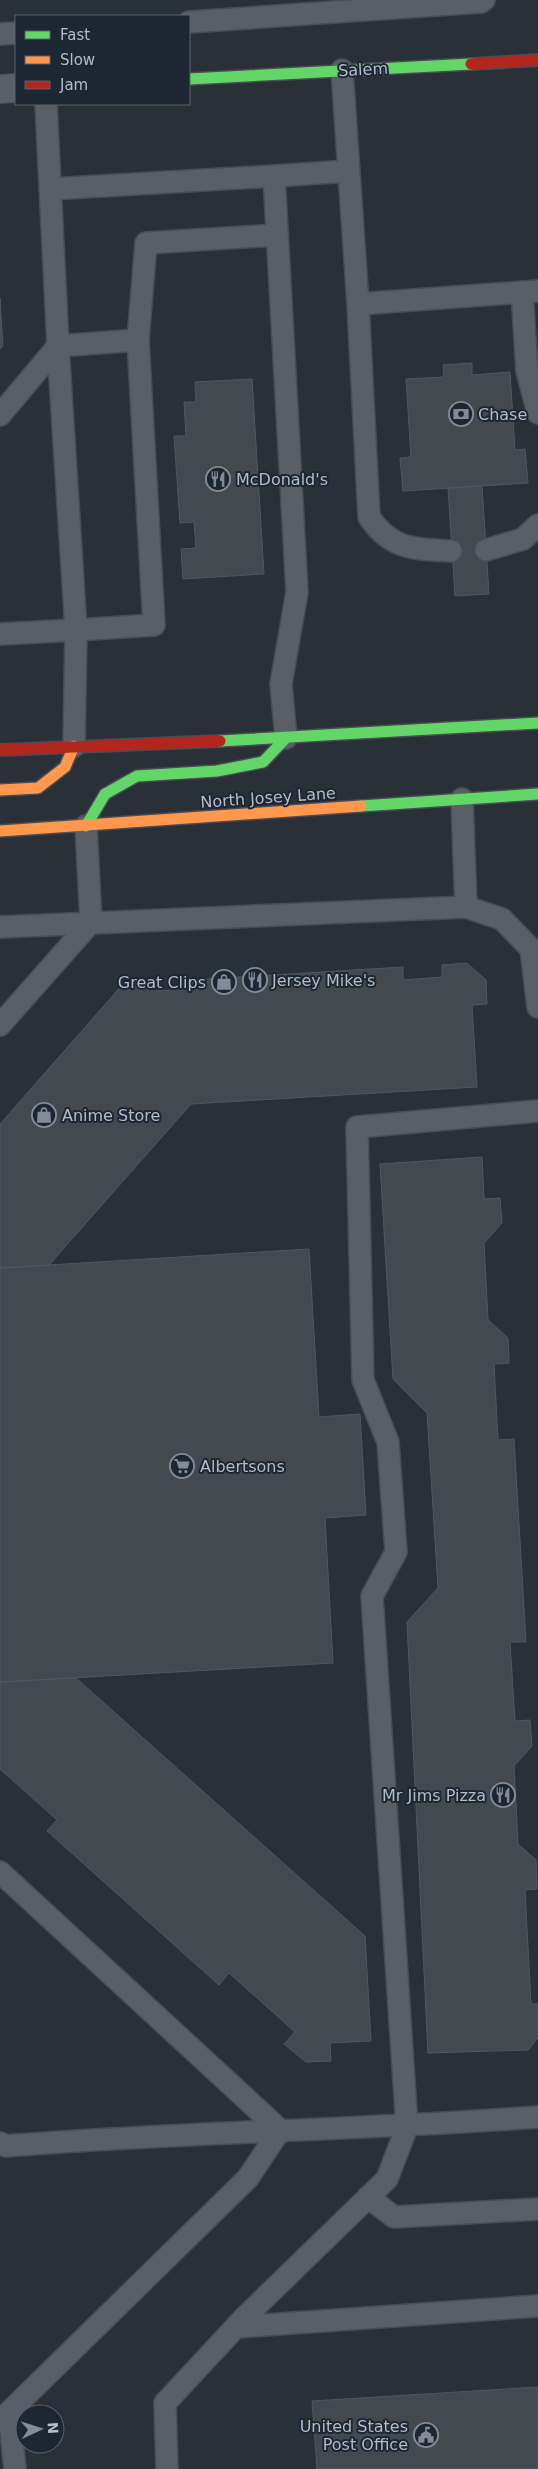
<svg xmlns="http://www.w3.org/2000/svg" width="538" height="2469" font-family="'DejaVu Sans',sans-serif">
<rect width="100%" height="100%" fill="#2a3038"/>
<path fill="#444950" stroke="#52575f" d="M0,298L3,346L0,349Z
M472,363V375L510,372L515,450L525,449L528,483L403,491L400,458L411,457L406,379L444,377L443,365Z
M252,379L264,574L183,579L181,549L196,548L194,522L180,523L174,436H186L184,402H196L195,382Z
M482,486L489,594L455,596L448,488Z
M467,963L486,980L487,1004L472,1005L477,1087L191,1104L49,1265L0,1268V1124L124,983L155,982L156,991L192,989V980L403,967V980L442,977V965Z
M482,1157L484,1199L500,1198L502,1223L484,1243L488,1320L508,1338L509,1363L494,1364L498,1440L514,1439L526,1642H510L515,1721L530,1720L532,1746L514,1766L518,1844L536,1860L537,1889L525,1890L531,2004H538V2038L528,2050L428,2053L407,1622L438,1588L427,1413L393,1379L380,1164Z
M309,1249L319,1417L360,1414L366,1515L325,1518L333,1663L0,1682V1268Z
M76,1678L365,1936L371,2041L330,2043L331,2061L306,2062L284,2044L295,2032L229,1973L219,1985L47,1831L57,1820L0,1769V1682Z
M538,2387V2469H317L312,2401Z"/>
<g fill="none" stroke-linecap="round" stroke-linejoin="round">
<defs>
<path id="lane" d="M189,22L481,2L484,0
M0,34L16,33
M342,70L358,304L538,291
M46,104L58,346L138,340L146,243L277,235
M50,189L274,176
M522,292L527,371L538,413
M358,304L369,517C391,550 415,549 451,551
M58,346L76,630L154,625L138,340
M0,415L58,346
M486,550L523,539L538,525
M0,634L76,630L74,746
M286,738L281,684L297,592L274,176L349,171
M466,907L502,919L531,949L538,1007
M0,927L466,907L462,799
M0,1025L91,922L86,826
M0,1872L280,2130L248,2178L0,2421
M0,2143L6,2146C183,2132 361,2130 538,2117
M368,2197L394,2217L538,2209
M236,2327L538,2306
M9,2413L15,2469
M167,2469L165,2403L246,2316L387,2179L407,2127L372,1596L396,1552L388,1442L363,1380L357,1127L538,1111"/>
<path id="street" d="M0,89L16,88"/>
<path id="fast" d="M189,79L471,64
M220,741L538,723
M361,806L538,794
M86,826L105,794L137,776L217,771L263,762L286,738"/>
<path id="slow" d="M0,790L38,788L65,767L74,746
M0,831L361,806"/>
<path id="jam" d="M471,64L538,60
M0,750L220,741"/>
</defs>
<use href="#lane" stroke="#484c53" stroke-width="24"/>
<use href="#street" stroke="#484c53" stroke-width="30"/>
<use href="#fast" stroke="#484c53" stroke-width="14"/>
<use href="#slow" stroke="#484c53" stroke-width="14"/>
<use href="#jam" stroke="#484c53" stroke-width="14"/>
<use href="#lane" stroke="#5a5e66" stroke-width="21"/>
<use href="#street" stroke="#5a5e66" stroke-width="28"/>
<use href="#fast" stroke="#63d668" stroke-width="11"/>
<use href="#slow" stroke="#ff974d" stroke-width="11"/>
<use href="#jam" stroke="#b3261e" stroke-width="11"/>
</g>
<defs>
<symbol id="bank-ring" viewBox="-11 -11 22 22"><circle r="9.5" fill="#1d2633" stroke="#848b96" stroke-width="1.5"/><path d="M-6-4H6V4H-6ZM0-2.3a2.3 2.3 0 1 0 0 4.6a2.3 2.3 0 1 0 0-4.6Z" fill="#848b96"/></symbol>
<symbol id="restaurant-ring" viewBox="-11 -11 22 22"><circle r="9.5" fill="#1d2633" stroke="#848b96" stroke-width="1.5"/><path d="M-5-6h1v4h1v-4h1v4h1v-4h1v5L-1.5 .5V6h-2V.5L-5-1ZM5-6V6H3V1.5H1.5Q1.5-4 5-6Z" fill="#848b96"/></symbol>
<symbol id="shop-ring" viewBox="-11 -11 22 22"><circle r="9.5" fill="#1d2633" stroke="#848b96" stroke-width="1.5"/><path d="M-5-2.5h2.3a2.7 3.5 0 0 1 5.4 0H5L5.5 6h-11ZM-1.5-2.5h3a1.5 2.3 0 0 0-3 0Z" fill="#848b96"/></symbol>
<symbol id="supermarket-ring" viewBox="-11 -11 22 22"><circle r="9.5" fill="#1d2633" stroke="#848b96" stroke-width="1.5"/><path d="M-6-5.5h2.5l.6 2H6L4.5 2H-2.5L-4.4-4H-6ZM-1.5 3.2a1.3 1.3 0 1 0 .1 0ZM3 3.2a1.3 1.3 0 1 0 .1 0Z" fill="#848b96"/></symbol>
<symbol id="civic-ring" viewBox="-11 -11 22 22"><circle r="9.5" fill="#1d2633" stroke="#848b96" stroke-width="1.5"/><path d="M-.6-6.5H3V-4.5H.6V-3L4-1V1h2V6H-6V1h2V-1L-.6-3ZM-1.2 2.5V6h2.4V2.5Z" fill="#848b96"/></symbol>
</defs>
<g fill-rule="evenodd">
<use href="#bank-ring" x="447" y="400" width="28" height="28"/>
<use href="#restaurant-ring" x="204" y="465" width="28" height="28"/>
<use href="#restaurant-ring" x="241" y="966" width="28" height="28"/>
<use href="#shop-ring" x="210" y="968" width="28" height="28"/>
<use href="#shop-ring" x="30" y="1101" width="28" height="28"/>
<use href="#supermarket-ring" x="168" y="1452" width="28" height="28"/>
<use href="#restaurant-ring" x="489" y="1781" width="28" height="28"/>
<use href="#civic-ring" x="412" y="2421" width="28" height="28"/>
</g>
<g text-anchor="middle" stroke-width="4" stroke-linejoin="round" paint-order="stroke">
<g font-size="16" fill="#b4bcc9" stroke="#1d2633">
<text transform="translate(363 69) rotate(-3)" y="6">Salem</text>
<text transform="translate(268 797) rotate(-4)" y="6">North Josey Lane</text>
</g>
<g font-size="16" fill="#b4bcc9" stroke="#1d2633" text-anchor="start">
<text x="478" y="420">Chase</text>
<text x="236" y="485">McDonald's</text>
<text x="272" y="986">Jersey Mike's</text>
<text x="206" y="988" text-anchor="end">Great Clips</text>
<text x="62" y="1121">Anime Store</text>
<text x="200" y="1472">Albertsons</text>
<text x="486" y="1801" text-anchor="end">Mr Jims Pizza</text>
<text x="408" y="2432" text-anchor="end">United States<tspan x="408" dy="18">Post Office</tspan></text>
</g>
</g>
<rect x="15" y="15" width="175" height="90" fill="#1d2633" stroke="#59626f"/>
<rect x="25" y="31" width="25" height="8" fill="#63d668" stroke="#59626f"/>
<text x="60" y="40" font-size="15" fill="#b4bcc9">Fast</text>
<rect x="25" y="56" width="25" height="8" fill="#ff974d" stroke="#59626f"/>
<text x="60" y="65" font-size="15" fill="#b4bcc9">Slow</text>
<rect x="25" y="81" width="25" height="8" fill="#b3261e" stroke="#59626f"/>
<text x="60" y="90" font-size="15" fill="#b4bcc9">Jam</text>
<g transform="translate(40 2429) rotate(86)"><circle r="24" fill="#1d2633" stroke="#59626f"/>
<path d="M0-4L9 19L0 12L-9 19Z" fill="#848b96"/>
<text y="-8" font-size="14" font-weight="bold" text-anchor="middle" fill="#b4bcc9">N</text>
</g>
</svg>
